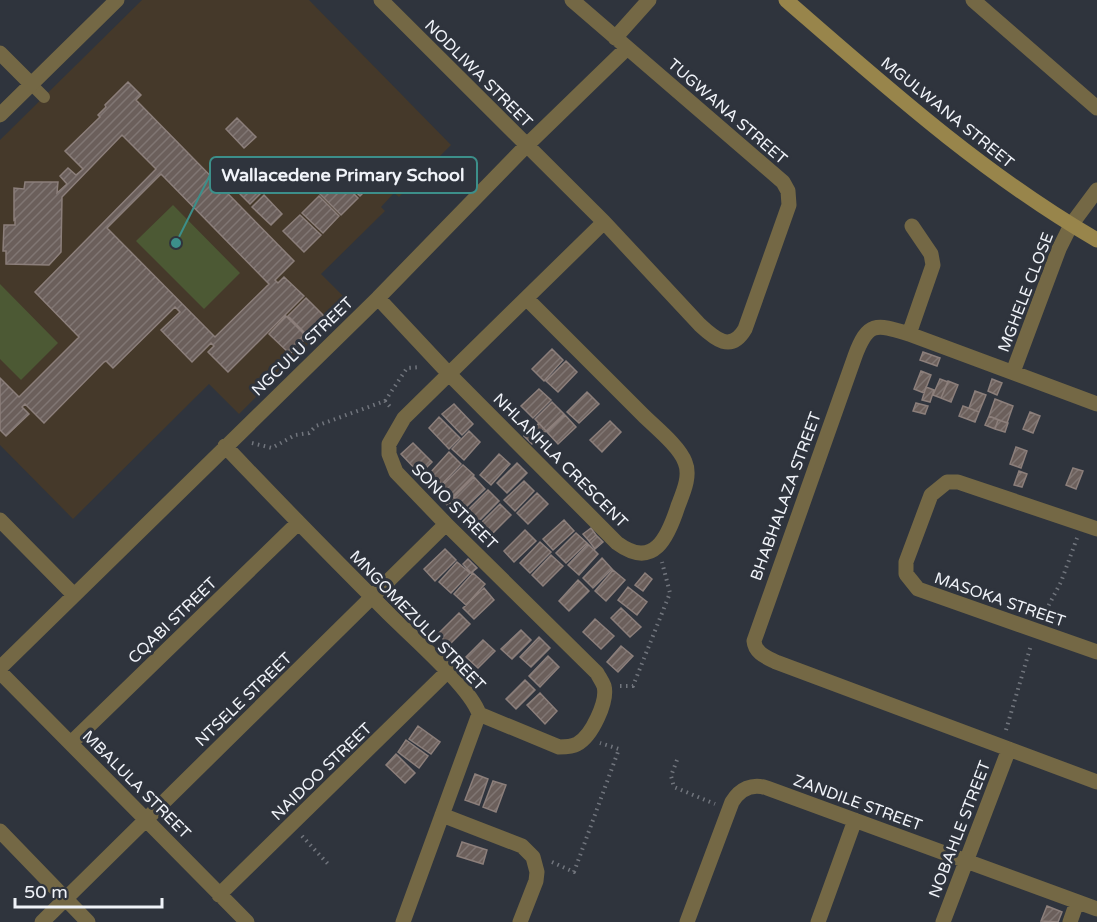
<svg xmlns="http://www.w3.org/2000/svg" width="1097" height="922" font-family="'Varela Round',sans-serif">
<defs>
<pattern id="building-hatch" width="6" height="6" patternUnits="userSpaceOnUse" patternTransform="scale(1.5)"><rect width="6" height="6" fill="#6b5f5b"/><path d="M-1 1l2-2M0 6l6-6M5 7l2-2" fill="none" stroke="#807673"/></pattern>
</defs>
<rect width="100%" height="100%" fill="#2f343d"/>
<path fill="#45392a" d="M142,0H309L451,145L399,197L394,193L381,207L385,211L321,274L350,303L239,414L209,384L73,519L0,445V140Z"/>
<path fill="#4c5934" d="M173,205L240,273L204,309L136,241Z
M0,284L58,343L21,380L0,359Z"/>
<path fill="url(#building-hatch)" stroke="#8c7f7b" stroke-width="1.5" fill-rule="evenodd" d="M128,82L141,95L136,100L294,261L275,280L278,283L284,277L304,296L228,372L208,352L214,346L211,343L192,362L161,330L180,312L175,307L113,368L106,361L104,362L44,423L25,404L22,407L29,414L6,436L0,430V378L19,397L79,337L35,292L156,169L122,135L62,197L61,252L49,265L6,264V251H3L4,225H15V219L14,220V188L24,189L25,182H58L57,193L67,184L60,176L68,168L76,175L83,169L65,151L100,117L98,115L106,107L105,105ZM161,174L269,284L215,337L107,228Z
M237,118L256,137L244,148L226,129Z
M356,159L376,180L360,196L339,176Z
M243,174L261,193L250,204L232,186Z
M337,177L358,198L341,215L320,194Z
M264,195L282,214L271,225L252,207Z
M319,196L339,216L323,233L302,213Z
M300,215L321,235L304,252L283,231Z
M306,298L326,318L308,336L288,316Z
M286,316L307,337L290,354L269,334Z
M552,349L563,360L544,381L532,369Z
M923,352L940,358L937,366L920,360Z
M566,361L577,372L558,392L546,381Z
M921,371L931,375L924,393L914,389Z
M940,379L948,382L941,398L933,395Z
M992,379L1002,383L997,395L988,391Z
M948,381L958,385L951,402L941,398Z
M926,387L934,390L930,402L922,400Z
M539,389L551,400L533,418L521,406Z
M975,391L986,395L979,412L969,408Z
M587,392L599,404L579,423L567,412Z
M995,399L1013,406L1007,423L989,416Z
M552,402L564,414L546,431L535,419Z
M916,403L928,406L925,414L913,411Z
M454,404L473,424L462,435L442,414Z
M963,406L979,412L975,422L959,416Z
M1030,412L1040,416L1033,433L1023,429Z
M565,415L576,427L558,444L547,432Z
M989,416L998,420L995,429L985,425Z
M439,417L460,438L449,449L429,428Z
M998,420L1008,423L1005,432L995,429Z
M610,421L621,432L602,452L590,440Z
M539,423L546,431L532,444L524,436Z
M469,431L480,442L464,460L452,449Z
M413,443L432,462L420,474L401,454Z
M1016,447L1027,451L1021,468L1010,464Z
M449,452L461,464L442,484L430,473Z
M499,454L510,464L491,485L480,475Z
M517,463L527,473L507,493L497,483Z
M463,465L474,475L453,496L443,485Z
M1073,468L1083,471L1076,489L1066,485Z
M1019,471L1027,474L1022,487L1014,485Z
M474,477L485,489L465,508L454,497Z
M524,481L534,491L515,511L504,500Z
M488,490L499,501L479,521L468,510Z
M537,493L548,504L528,524L517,513Z
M454,497L460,503L453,510L446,504Z
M500,504L511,515L492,534L481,523Z
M564,520L574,531L553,550L543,539Z
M591,528L596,535L589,541L583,534Z
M525,530L536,541L514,562L504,551Z
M576,533L587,543L566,563L556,553Z
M596,535L603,542L595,549L589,541Z
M540,542L551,552L530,573L520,563Z
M588,544L598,554L579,575L568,565Z
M445,549L456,560L435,581L424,569Z
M551,555L563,566L543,586L532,575Z
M602,558L612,569L593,588L583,578Z
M468,559L477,568L471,573L463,564Z
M457,562L470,573L451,593L439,582Z
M613,570L625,580L606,601L595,591Z
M473,573L485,584L466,605L454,594Z
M645,573L652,579L643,591L635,585Z
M578,580L589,591L569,611L559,601Z
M628,587L647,602L637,615L618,600Z
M484,588L494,600L474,619L463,608Z
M621,608L641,627L630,637L611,618Z
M459,613L470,624L449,645L438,634Z
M595,619L614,636L601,649L583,632Z
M521,630L531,640L512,659L501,649Z
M539,637L550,648L531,667L520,657Z
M483,640L495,651L478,668L466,657Z
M621,646L633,656L618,672L607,662Z
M548,656L559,667L540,687L529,676Z
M525,680L535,690L516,709L506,699Z
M540,693L557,711L545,724L527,705Z
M418,726L440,742L431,754L409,739Z
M406,740L428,756L419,768L398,752Z
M396,754L415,773L405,783L386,765Z
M475,774L488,779L479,805L465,800Z
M493,781L506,785L496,812L483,807Z
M462,842L487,850L483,864L457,856Z
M1047,906L1062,912L1058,922L1041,921Z"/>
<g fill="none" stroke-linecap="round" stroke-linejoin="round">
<path stroke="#71757d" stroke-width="4" stroke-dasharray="1.5 4.5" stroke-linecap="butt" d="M385,401L407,368L421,367
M252,443L272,448L295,435L309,433L316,426L385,401L392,409
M1043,616L1061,582L1077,538
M620,686H633L670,593L662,562
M1006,730L1031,645
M677,760L671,776L674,787L715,804
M302,836L328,864
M552,862L574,872L619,749L600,743"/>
<path stroke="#746845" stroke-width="12" d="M31,84L44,97"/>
<path stroke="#746845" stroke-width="15" d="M381,0L604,222L700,325C715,339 731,353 745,329L789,205L788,191L783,182L572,0
M973,0L1097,108
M615,38L649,0
M0,53L31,84
M0,115L117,0
M378,298L450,375L617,543C654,570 668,537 678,506C683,493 691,476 685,462C679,446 655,427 643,415C604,376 565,337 527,299
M909,334L933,265L931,254L912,226
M1013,372L1059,249L1071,225L1097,190
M1097,404L909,334C876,324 868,321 855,356L754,641C755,653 766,657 776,662L1097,782
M225,446C279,503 333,558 388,613C410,635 471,688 479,714L403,922
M0,520L74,595
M1097,529L958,482H947L931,495L906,562V574L918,589L1097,652
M0,668L378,298L526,146L627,48
M0,672L247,922
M479,714L559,747C565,747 572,747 577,744C592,736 608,701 604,686C602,681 599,677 597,673L446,524L396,472L389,454V444L404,418L604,222
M71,743L298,523
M442,815L522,846L533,857L537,872L536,881L520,922
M0,831L88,922
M219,895L447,672
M42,922L446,524
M687,922L732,802C740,789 752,783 767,788L1097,909
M818,922L855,820
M943,922L1009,749
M1070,922L1077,902"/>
<path stroke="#98854b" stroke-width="15" d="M786,0C885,86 983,174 1097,240"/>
</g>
<g text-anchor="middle" stroke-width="6" stroke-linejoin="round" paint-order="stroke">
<g font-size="16" fill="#f0f3f9" stroke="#2f343d">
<text transform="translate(479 73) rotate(45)" y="6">NODLIWA STREET</text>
<text transform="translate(728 111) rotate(41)" y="6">TUGWANA STREET</text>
<text transform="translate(948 112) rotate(39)" y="6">MGULWANA STREET</text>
<text transform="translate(1025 292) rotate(-69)" y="6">MGHELE CLOSE</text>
<text transform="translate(302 346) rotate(-44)" y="6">NGCULU STREET</text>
<text transform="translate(561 460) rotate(45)" y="6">NHLANHLA CRESCENT</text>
<text transform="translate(785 496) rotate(-70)" y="6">BHABHALAZA STREET</text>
<text transform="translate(455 506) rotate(45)" y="6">SONO STREET</text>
<text transform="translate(1000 599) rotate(19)" y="6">MASOKA STREET</text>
<text transform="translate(172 620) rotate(-44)" y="6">CQABI STREET</text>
<text transform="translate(418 620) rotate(46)" y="6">MNGOMEZULU STREET</text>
<text transform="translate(243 699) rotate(-44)" y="6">NTSELE STREET</text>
<text transform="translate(321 771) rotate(-44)" y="6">NAIDOO STREET</text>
<text transform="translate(137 784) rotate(45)" y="6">MBALULA STREET</text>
<text transform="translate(858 802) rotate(20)" y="6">ZANDILE STREET</text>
<text transform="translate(959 829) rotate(-69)" y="6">NOBAHLE STREET</text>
</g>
</g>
<path fill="none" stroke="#3c8f8a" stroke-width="2" d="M176 243L210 175"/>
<circle fill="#3c8f8a" stroke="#2f343d" stroke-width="2" cx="176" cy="243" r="6"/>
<rect fill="#2f343d" stroke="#3c8f8a" stroke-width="2" x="210" y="157" width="267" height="36" rx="6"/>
<g font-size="18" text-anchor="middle" font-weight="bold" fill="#f0f3f9">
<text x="343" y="181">Wallacedene Primary School</text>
</g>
<path d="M15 898v9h147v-9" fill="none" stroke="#f0f3f9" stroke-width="3"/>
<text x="24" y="898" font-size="18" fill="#f0f3f9" stroke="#2f343d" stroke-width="4.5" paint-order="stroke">50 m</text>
</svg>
